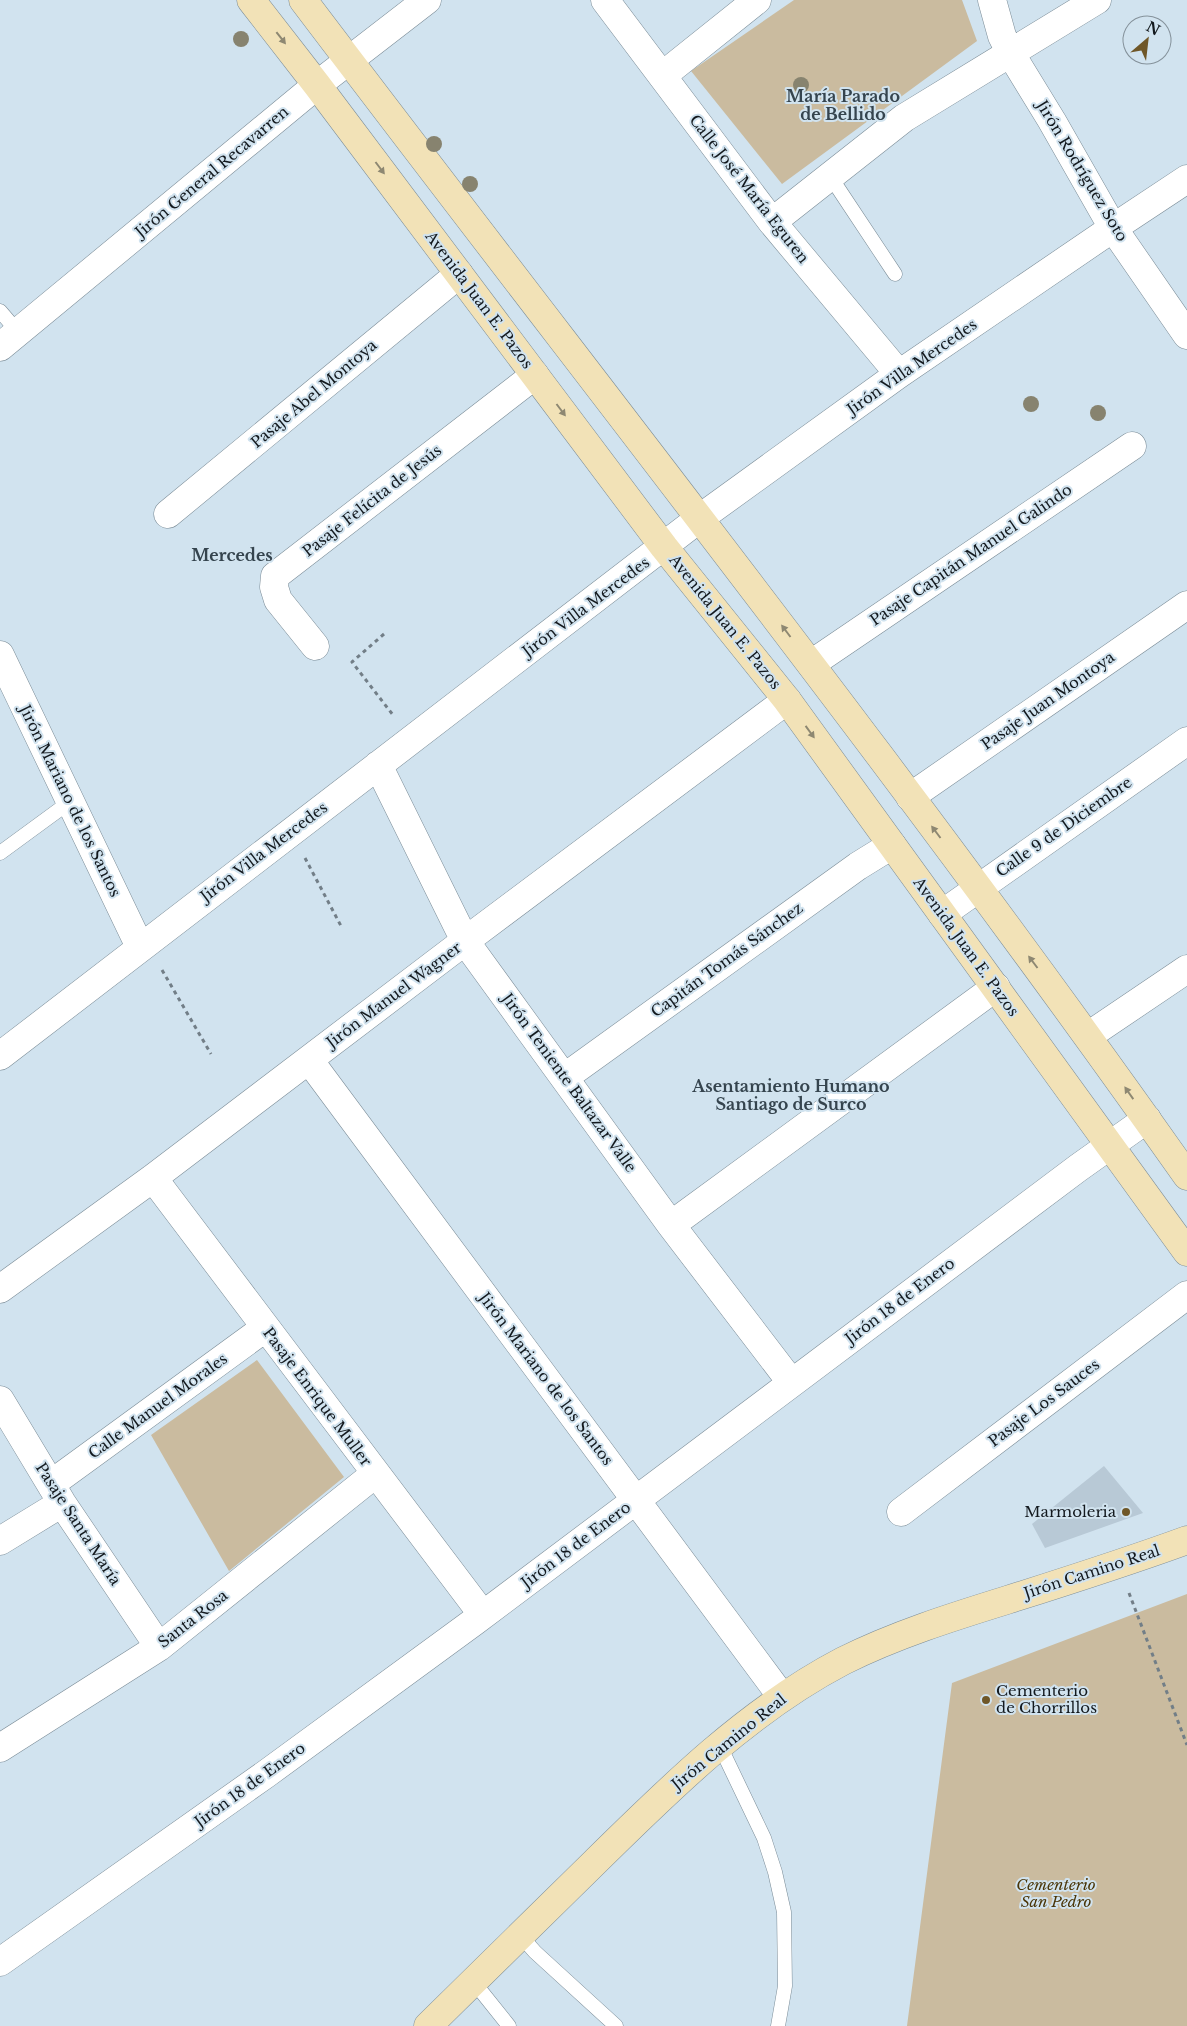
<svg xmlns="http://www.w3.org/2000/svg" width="1187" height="2026" font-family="'Libre Baskerville',serif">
<rect width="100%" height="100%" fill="#d1e3ef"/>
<path fill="#cabb9f" d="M794,0H962L977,41L782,184L691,71Z
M257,1360L344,1477L229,1571L151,1435Z
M1187,1594V2026H907L952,1683Z"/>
<path fill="#b8c9d6" d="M1104,1466L1143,1513L1045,1548L1032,1524Z"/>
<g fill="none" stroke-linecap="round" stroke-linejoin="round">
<defs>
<path id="lane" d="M830,176L895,274
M0,311L18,332
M0,853L71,801
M720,1746L764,1838L775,1872L784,1912L785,1986L778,2026
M520,1935L535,1952L616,2026
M473,1981L509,2026"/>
<path id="street" d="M605,0L772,222L899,374
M992,0L1002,36L1011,54L1052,121L1113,228L1187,335
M662,76L757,0
M772,222L904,118L1097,0
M0,347L317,85L427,0
M168,514L459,274
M315,646L278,600L274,587L275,576L535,375
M0,655L140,947
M811,664L1132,446
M378,765L465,941L671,1225L791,1382
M910,797L1187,605
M942,914L1187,741
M1088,1036L1187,969
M0,1056L700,518L899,374L1113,228L1187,179
M309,1060L782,1697
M565,1077L858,866L892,845
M153,1178L483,1615
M671,1225L996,987
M0,1289L153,1178L465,941L787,700
M0,1400L62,1503L159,1647
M51,1484L265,1328
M901,1512L1187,1295
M0,1541L62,1503
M0,1748L159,1647L375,1474
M0,1962L266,1774L475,1621L1078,1168L1147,1119"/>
<path id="secondary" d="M251,0L317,85L664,547L787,700L1187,1252
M303,0C599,391 904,775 1187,1176
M428,2026C484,1971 540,1916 596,1861C671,1787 749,1710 843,1661C895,1635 952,1617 1007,1600C1067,1581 1127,1562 1187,1540"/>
</defs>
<use href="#lane" stroke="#7b8c97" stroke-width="15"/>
<use href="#street" stroke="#7b8c97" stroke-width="29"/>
<use href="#secondary" stroke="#7b8c97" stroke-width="29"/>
<path stroke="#727e87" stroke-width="3" stroke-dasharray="4 4" stroke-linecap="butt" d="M384,634L352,662L393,715
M305,858L341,926
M162,970L211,1054
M1129,1593L1187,1745"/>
<use href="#lane" stroke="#fff" stroke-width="14"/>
<use href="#street" stroke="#fff" stroke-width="28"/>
<use href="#secondary" stroke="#f2e2b7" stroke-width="28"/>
</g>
<g fill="#87836f">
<circle cx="241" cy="39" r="8"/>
<circle cx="801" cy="85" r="8"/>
<circle cx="434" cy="144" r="8"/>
<circle cx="470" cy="184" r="8"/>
<circle cx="1031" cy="404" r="8"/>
<circle cx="1098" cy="413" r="8"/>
</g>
<defs><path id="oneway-solid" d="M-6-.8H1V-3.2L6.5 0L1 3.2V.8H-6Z" transform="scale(1.25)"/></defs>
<g fill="#8e8872">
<use href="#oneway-solid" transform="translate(281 38) rotate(52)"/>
<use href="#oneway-solid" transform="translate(380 168) rotate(53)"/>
<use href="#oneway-solid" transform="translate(561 410) rotate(53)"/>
<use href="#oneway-solid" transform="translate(786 631) rotate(-127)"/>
<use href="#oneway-solid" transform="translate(810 732) rotate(54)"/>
<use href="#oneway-solid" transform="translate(936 832) rotate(-127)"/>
<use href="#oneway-solid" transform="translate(1033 962) rotate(-127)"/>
<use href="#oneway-solid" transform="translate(1129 1093) rotate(-125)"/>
</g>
<g fill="#6f5728" stroke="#d1e3ef" stroke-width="2">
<circle cx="1126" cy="1512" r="5"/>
<circle cx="986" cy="1700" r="5"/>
</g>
<g text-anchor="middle" stroke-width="4" stroke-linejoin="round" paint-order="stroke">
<g font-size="15" fill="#13191e" stroke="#d1e3ef">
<text transform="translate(1082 171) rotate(59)" y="5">Jirón Rodríguez Soto</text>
<text transform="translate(212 172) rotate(-40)" y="5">Jirón General Recavarren</text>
<text transform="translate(749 189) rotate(52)" y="5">Calle José María Eguren</text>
<text transform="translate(479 300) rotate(53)" y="5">Avenida Juan E. Pazos</text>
<text transform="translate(912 367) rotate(-35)" y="5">Jirón Villa Mercedes</text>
<text transform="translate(314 394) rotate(-40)" y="5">Pasaje Abel Montoya</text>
<text transform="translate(372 501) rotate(-38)" y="5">Pasaje Felícita de Jesús</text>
<text transform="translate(971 555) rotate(-34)" y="5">Pasaje Capitán Manuel Galindo</text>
<text transform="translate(586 607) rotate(-37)" y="5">Jirón Villa Mercedes</text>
<text transform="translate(725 622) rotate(51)" y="5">Avenida Juan E. Pazos</text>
<text transform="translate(1048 701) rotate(-35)" y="5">Pasaje Juan Montoya</text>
<text transform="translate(70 801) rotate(64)" y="5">Jirón Mariano de los Santos</text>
<text transform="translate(1064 827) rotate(-35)" y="5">Calle 9 de Diciembre</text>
<text transform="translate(264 852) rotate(-37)" y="5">Jirón Villa Mercedes</text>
<text transform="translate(966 947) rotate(54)" y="5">Avenida Juan E. Pazos</text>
<text transform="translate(727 960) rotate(-36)" y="5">Capitán Tomás Sánchez</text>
<text transform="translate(394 995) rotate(-37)" y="5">Jirón Manuel Wagner</text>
<text transform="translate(569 1083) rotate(54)" y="5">Jirón Teniente Baltazar Valle</text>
<text transform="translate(900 1301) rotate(-37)" y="5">Jirón 18 de Enero</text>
<text transform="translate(546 1379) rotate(53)" y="5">Jirón Mariano de los Santos</text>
<text transform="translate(317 1397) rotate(53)" y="5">Pasaje Enrique Muller</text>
<text transform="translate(1044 1403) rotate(-37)" y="5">Pasaje Los Sauces</text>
<text transform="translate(158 1406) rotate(-36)" y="5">Calle Manuel Morales</text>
<text transform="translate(78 1524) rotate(57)" y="5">Pasaje Santa María</text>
<text transform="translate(576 1545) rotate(-37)" y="5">Jirón 18 de Enero</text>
<text transform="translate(1092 1572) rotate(-18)" y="5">Jirón Camino Real</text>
<text transform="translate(193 1619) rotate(-38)" y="5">Santa Rosa</text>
<text transform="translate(729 1742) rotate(-39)" y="5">Jirón Camino Real</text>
<text transform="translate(250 1785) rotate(-36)" y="5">Jirón 18 de Enero</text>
</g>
<g font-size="15" fill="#13191e" stroke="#d1e3ef" text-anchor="end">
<text x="1116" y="1517">Marmoleria</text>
<text x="996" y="1696" text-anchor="start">Cementerio<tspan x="996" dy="17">de Chorrillos</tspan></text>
</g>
<g font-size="15" font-style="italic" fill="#4a3507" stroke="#d1e3ef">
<text x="1056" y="1890">Cementerio<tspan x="1056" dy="17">San Pedro</tspan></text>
</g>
<g font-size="16" font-weight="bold" fill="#35444e" stroke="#d1e3ef">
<text x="843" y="102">María Parado<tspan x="843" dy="18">de Bellido</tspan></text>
<text x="232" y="561">Mercedes</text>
<text x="791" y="1092">Asentamiento Humano<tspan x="791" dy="18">Santiago de Surco</tspan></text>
</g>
</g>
<g transform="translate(1147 40) rotate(28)"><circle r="24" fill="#d1e3ef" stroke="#85929b"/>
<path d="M0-4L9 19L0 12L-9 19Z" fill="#6f5728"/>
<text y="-8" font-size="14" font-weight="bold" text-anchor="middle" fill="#13191e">N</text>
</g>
</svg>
